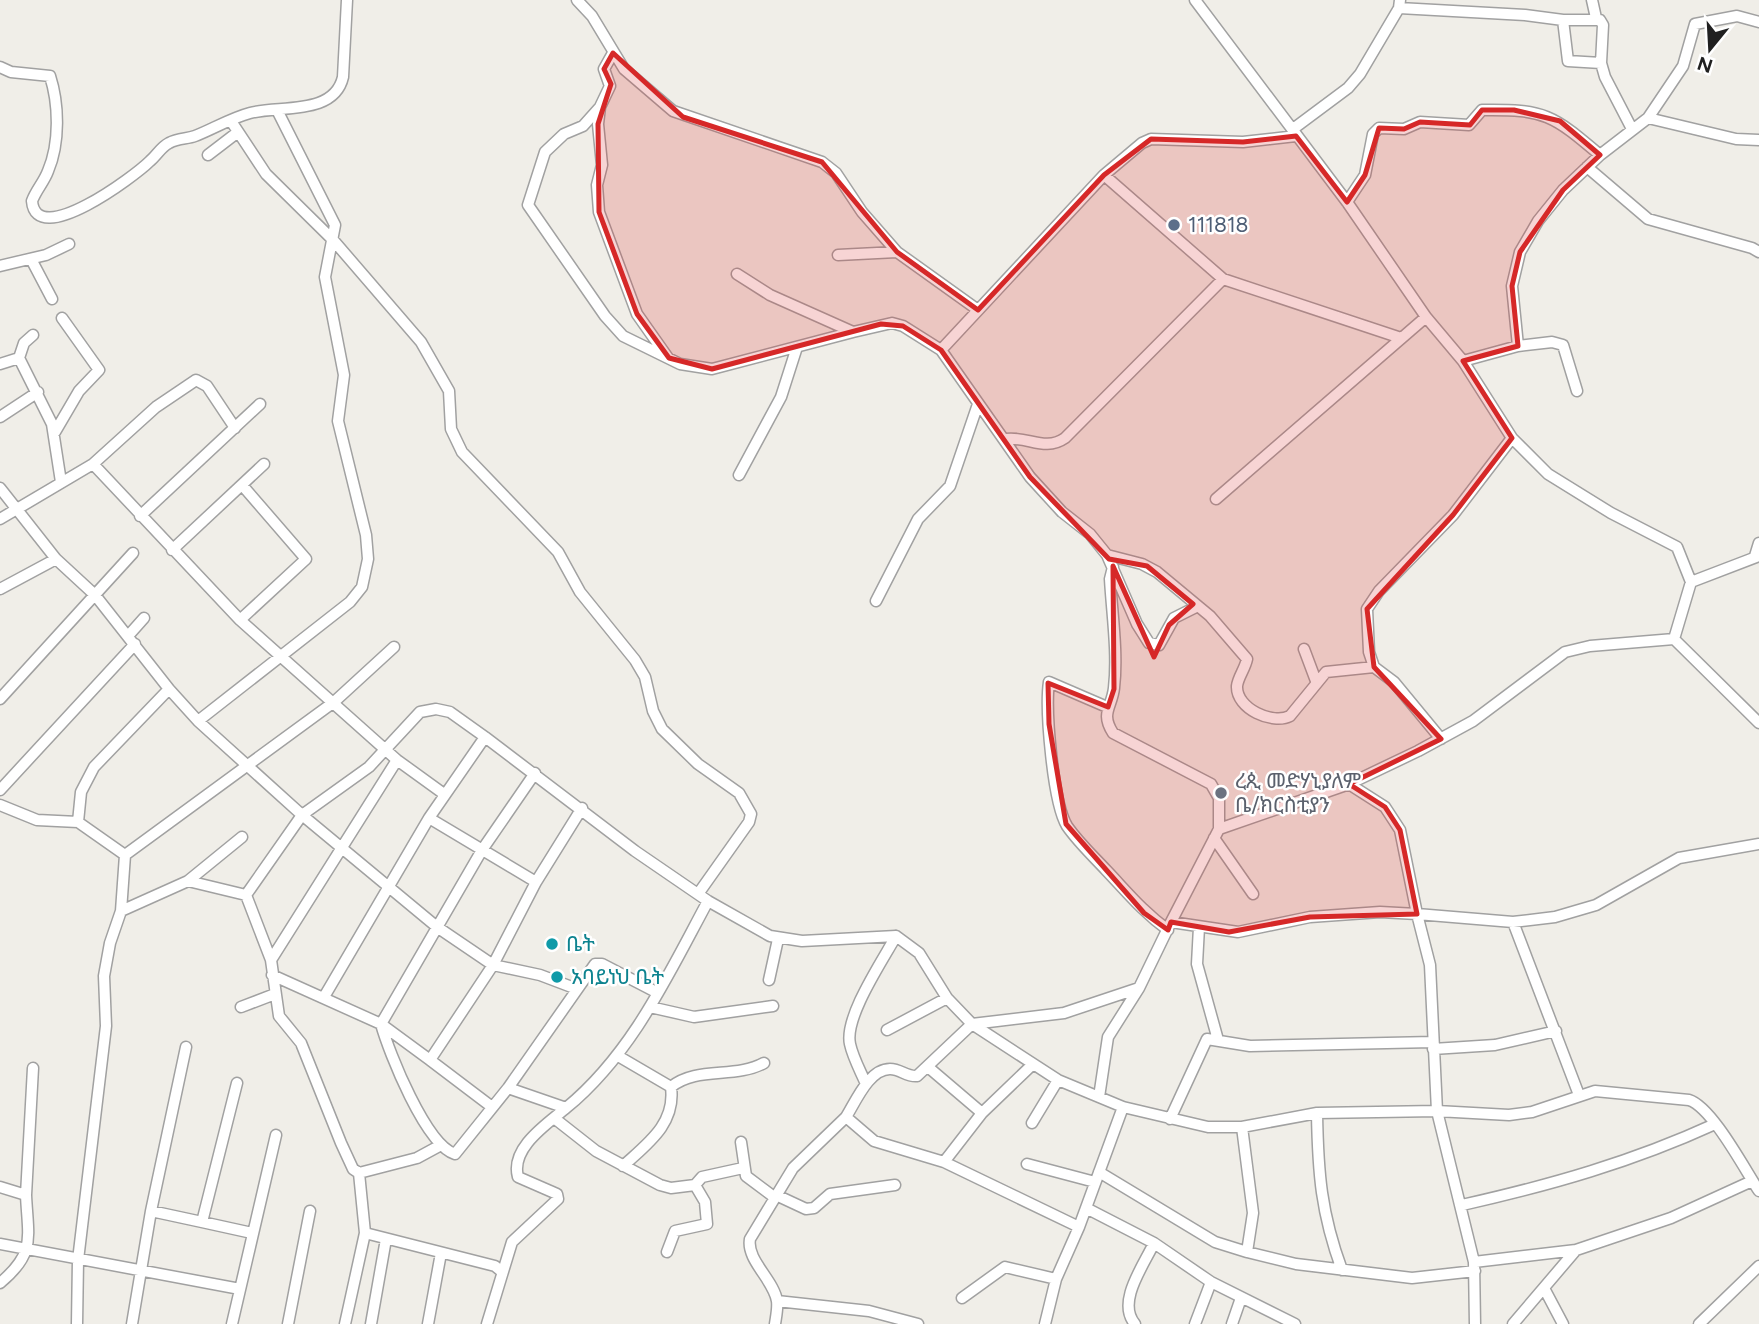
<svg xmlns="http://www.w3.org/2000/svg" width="1759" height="1324" font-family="Figtree,'Noto Sans Ethiopic',sans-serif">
<rect width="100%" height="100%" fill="#f0eee8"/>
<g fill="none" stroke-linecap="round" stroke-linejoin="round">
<defs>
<path id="minor" d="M577,0L592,16L624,69L673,111L822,162L836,173L862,212L897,252L978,310
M1195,0L1347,202L1426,317L1463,361L1512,438L1548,474L1611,513L1677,547L1691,582
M1592,0L1596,18
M1399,8L1525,15L1563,20H1600L1603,25L1601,63L1605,77L1632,129
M1563,20L1568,61L1601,63
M613,53L604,69L610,86L600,107L598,124L602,165L597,185L599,212L637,314L668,358
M0,67L11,72L50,76C59,104 60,143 48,171C44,182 36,190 32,201C36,250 135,176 150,161C157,155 161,147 169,143C178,138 187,139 195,136C213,129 231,118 250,113C279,105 334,116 343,77L347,0
M600,107L583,126L564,134L545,152L528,205L605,316L623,336L680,364L712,369L853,332
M1648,118L1736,139L1759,140
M231,121L266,174L334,241L421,342L449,391L451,429L462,452L558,552L580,592L635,660L645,677L653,711L662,729L698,764L739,793L751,814L749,822L698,894
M1293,129L1348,88L1360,74L1399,8L1400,0
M208,155L238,132
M1587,167L1648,219L1752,248L1759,252
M1104,175L1142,143L1151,139L1243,142L1296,136
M1347,202L1365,175L1373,134L1379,128L1404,129L1420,122L1469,125L1482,110C1545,109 1553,115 1600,155
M838,255L897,252
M31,259L52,299
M0,266L46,255L69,244
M737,274L770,295L853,332L892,323L903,326L941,350
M33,335L24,343L19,358L52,424L61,482
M1518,346L1552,342L1563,345L1577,391
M1463,361L1518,346L1512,286L1520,252L1538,221L1563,190L1600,155L1648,118L1683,66L1695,24L1737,16L1759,22
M0,364L19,358
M0,417L38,392
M55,432L79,391L99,370L62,318
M1006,439C1028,436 1045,452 1065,438L1223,279
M93,464L240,620L397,760L444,794
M739,475L781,397L797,347
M0,488L56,559L95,595L169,689L198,721L302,815L437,927L493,965L540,975L577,989
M1216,499L1426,317
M140,516L260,404
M0,519L93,464L156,407L196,380L207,386L235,428
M172,550L264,464
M1107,555L1142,564L1157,572L1210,616L1247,659C1245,669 1238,677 1237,686C1236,709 1273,725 1290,716L1326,672L1374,667
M1755,556L1759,543
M1113,567L1110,579C1112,614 1118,653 1114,688C1112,707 1100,713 1113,733L1211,784L1219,798V829
M0,589L56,559
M876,601L918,519L950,486L978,404
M1198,606L1174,618L1159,645L1149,643L1137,624L1107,555L1090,534L1062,512L1030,477L941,350L1104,175L1223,279L1401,338
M240,620L306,559L242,485
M128,636L144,618
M1674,639L1691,582L1759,556
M1304,649L1316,681
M0,699L133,553
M1107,707L1049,682C1045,710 1053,803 1067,826C1078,842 1093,856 1106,870C1127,892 1143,912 1168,930
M198,721L350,602L362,587L368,559L366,535L338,421L344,375L325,277L335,225L277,110
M1441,739L1394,682L1374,667L1369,652L1367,609L1379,591L1453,515L1512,438
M535,773L482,850L381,1024C389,1053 426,1145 455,1154L508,1088L595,964H602L658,993
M0,790L135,644
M0,805L37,820L78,822L125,855
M429,818L536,882
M78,822L81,792L94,767L169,689
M1214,838L1253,894
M188,881L242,837
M246,895L271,960L279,1016L301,1043L341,1143L353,1169L359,1173L365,1233L495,1266L501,1271
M121,911L188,881L246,895L302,815L369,767L420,712L436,709L450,712L485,737
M1171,922L1219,829L1349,784L1418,751L1473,721L1565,652L1590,646L1674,639L1759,723
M1513,922L1579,1095
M1199,927L1197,964L1218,1040
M271,960L397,760
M272,975L381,1024L430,1060L493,965L536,882L582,808
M769,980L778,939
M1139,988L1171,922L1238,932L1310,917L1380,912L1417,914L1400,830L1385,807L1349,784
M324,997L429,818L485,737L635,851L708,901L770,936L802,941L896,936
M241,1007L275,994
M650,1007L694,1017L773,1006
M887,1030L947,998
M1433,1049L1495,1045L1556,1031
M618,1056L671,1087C697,1066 735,1079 764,1063
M430,1060L492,1107
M928,1067L982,1113
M237,1083L202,1222L252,1233
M866,1084C861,1072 853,1058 850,1044C844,1017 883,960 896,936L919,953L947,998L972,1024L1064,1013L1139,988L1108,1037L1099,1097
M508,1088L566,1108C632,1054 668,975 708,901
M1317,1113C1318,1173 1321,1213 1342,1270
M846,1117C856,1101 869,1069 890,1069C901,1069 906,1077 917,1076L972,1024L1058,1080L1123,1107L1208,1127H1242L1317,1113L1437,1111L1509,1115L1532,1112L1595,1091L1689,1100C1712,1107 1745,1170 1759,1191
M554,1118L596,1151L660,1185L671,1188L695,1185L702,1177L743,1168
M1170,1119L1207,1039L1250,1046L1433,1042
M1032,1123L1058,1080
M1242,1127L1253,1213L1247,1252
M741,1142L746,1176L774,1197
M944,1162L982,1113L1032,1065
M1027,1164L1095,1182
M623,1166C647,1144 676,1124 671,1087
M1099,1172L1215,1242L1247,1252L1296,1264L1412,1278L1475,1271
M359,1173L417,1158L441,1145
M0,1187L26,1195L33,1068
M776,1195L806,1209L814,1208L830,1194L895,1185
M1462,1205C1551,1185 1632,1162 1715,1124
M1086,1208L1154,1243L1211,1282L1295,1324
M151,1211L202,1222
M0,1244L240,1289
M667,1252L675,1231L707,1224L705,1202L695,1185
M1474,1262L1576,1250L1671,1218L1752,1181
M0,1283C36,1253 28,1238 26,1195
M1545,1290L1563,1324
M962,1298L1005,1267L1056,1279
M777,1301L869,1311L918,1324
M77,1324L78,1260L106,1026L104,976L110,943L121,911L125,855L334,702L394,647
M132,1324L151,1211L186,1047
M232,1324L276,1135
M288,1324L310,1211
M345,1324L365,1233
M371,1324L386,1239
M428,1324L441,1253
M487,1324L512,1242L558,1199L557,1194L518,1177C510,1148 547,1124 566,1108
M775,1324C776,1317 778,1308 777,1301C774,1280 746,1260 750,1239L793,1168L846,1117L874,1141L944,1162L1079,1227
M1045,1324L1056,1279L1079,1227L1123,1107
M1135,1324C1116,1302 1144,1265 1154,1243
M1195,1324L1211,1282
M1232,1324L1241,1298
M1475,1324L1474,1262L1437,1111L1430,965L1417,914L1513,922L1555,917L1596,905L1679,858L1759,844
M1513,1324L1576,1250
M1699,1324L1759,1266"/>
</defs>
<use href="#minor" stroke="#a1a1a1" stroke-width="13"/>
<use href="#minor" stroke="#fff" stroke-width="10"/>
</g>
<path fill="#d62828" fill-opacity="0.2" stroke="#d62828" stroke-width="5" stroke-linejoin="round" d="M613,53L683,117L822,162L897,252L978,310L1104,175L1151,139L1243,142L1296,136L1347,202L1365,175L1379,128L1404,129L1420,122L1470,125L1482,110H1514L1560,121L1600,155L1563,190L1520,252L1512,286L1518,346L1463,361L1512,438L1453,515L1367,609L1374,667L1441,739L1349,784L1385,807L1400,830L1417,914L1310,917L1229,932L1171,922L1168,930L1144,913L1066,824L1049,724L1048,683L1108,707L1114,689L1113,566L1154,657L1169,625L1193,604L1147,566L1109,559L1030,477L941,350L903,326L881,324L712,369L669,358L637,314L599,212L598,124L611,84L604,69Z"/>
<circle fill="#5c6f8a" stroke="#fff" stroke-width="2.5" cx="1174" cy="225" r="7"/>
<circle fill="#6b7280" stroke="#fff" stroke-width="2.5" cx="1221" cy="793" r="7"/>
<g fill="#0f9aa8" stroke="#fff" stroke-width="2.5">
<circle cx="552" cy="944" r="7"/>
<circle cx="557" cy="977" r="7"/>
</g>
<g text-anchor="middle" stroke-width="5" stroke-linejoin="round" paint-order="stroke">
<g font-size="21" fill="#4e5e75" stroke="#fff" text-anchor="start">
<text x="1188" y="232">111818</text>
</g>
<g font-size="21" fill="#5b616d" stroke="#fff" text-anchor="start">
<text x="1235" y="788">ረጲ መድሃኒያለም<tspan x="1235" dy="24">ቤ/ክርስቲያን</tspan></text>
</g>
<g font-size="21" fill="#0d838f" stroke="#fff" text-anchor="start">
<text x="566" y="951">ቤት</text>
<text x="571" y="984">አባይነህ ቤት</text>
</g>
</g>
<g transform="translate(1710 49) rotate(198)" stroke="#ffffff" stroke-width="5" paint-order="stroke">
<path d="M0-5L12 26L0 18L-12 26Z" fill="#202020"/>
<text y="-10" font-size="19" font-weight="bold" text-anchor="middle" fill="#202020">N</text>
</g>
</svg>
